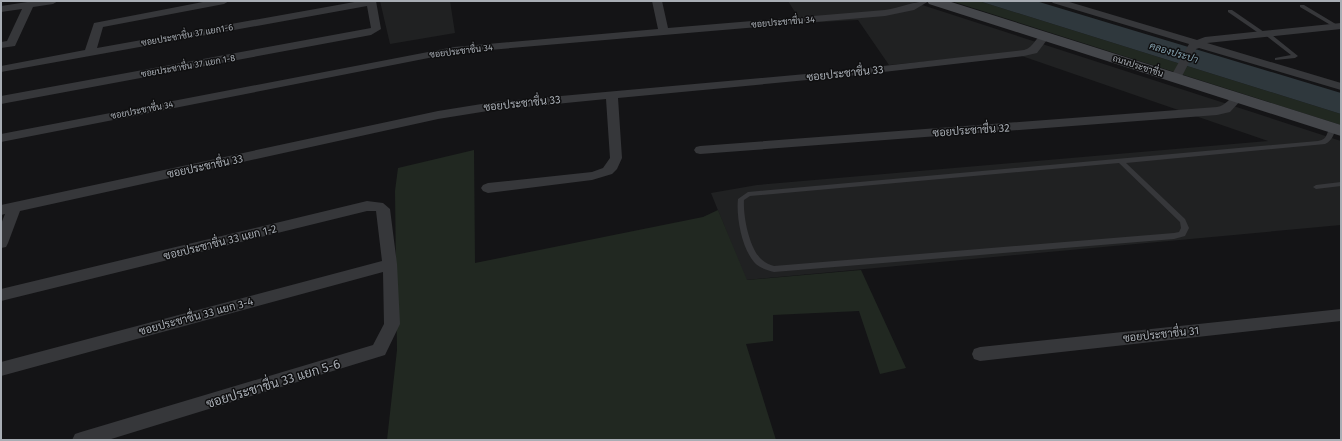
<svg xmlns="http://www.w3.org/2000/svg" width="1342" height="441" font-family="'Fira Sans',Sarabun,sans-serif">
<rect width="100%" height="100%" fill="#141416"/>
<path fill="#202122" d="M380,1H450L455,33L390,44Z
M788,1H910L1341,141V225L746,280L711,193L757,185L1268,141L1013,53L889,65L858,20L802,23Z"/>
<path fill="#212821" d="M951,1H979L1341,114V125Z
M474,150L475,263L703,217L718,210L747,280L861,270L906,368L880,374L859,311L773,315V341L746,344L776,440H387L397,350L395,191L398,168Z"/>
<path fill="#2f383d" d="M979,1H1036L1341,93V114Z"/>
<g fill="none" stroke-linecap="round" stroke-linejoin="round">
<path fill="#36373a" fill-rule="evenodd" d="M1300,5H1304L1339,26L1336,28L1334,27L1300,7Z
M1228,10H1232L1264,32H1268L1298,56L1295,58L1275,60V58L1291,55L1264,34H1260L1228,12Z
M1333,126L1336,128C1334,134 1332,141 1325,144L1126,163L1185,219L1189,228L1185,236L1174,239L774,272C767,270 759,268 754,262C742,248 736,217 738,199L748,192L1318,141C1330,139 1325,130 1333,126ZM1119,163L1180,222L1181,228L1179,232L1174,233L774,266C769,265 764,262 760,258C749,246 743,216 744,200L750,196Z
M1341,182V186L1316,189L1313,187L1316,185Z"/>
<path fill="#36373a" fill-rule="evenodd" d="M34,1H58L53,4L33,7L15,46L1,48V42L7,41L22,9L1,12V6Z
M208,1H229L224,4L103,27L97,48L360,1H376L381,29L371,35L1,104V96L371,28L367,6L1,72V66L85,50L94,23Z
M652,1H662L668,28L885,10C900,8 914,1 929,1L914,10L885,16L454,53L1,142V134L454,47L658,29Z
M1051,1H1066L1197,40L1205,37L1341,23V29L1207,43L1341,83V90L1199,48L1196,49L1180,80H1172L1170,78L1189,44L1053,3Z
M1045,33L1050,36L1037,53L1024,56L839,77L618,98L622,158L617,169L612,174L592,180L488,193L483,191L481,188L483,185L488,183L592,172L603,168L610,158L606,99L494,110L438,119L20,211L8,243L6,247L1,248V224L5,214L1,215V205L438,111L494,102L839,71L1024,50C1034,48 1036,35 1045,33Z
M1237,95L1243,98L1230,112L1217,115L700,154L696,153L694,150L696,147L700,146L1217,107C1226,106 1229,97 1237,95Z
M367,201L383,203L390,209L397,264L400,324L385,355L108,440H72L75,434L81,432L373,345L384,324L383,272L1,376V362L382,261L376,211H367L1,301V289Z
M1341,309V321L980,361L974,359L972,354L974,349L980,347Z"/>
<path fill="#44464a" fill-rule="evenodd" d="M927,1H948L1341,125V136L929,4Z"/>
</g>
<g text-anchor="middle" stroke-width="3" stroke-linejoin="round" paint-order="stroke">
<g font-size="9" fill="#a8adb4" stroke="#0f0f10">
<text transform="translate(783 22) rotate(-5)" y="3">ซอยประชาชื่น 34</text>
<text transform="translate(187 35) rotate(-10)" y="3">ซอยประชาชื่น 37 แยก1-6</text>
<text transform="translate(461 51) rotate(-7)" y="3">ซอยประชาชื่น 34</text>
<text transform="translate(188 66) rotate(-10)" y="3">ซอยประชาชื่น 37 แยก 1-8</text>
<text transform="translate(1138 66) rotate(18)" y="3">ถนนประชาชื่น</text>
<text transform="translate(142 110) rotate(-11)" y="3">ซอยประชาชื่น 34</text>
</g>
<g font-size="10" font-style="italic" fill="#829eab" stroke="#0f0f10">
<text transform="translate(1174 52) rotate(17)" y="4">คลองประปา</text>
</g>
<g font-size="11" fill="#a8adb4" stroke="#0f0f10">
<text transform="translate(845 73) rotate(-6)" y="4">ซอยประชาชื่น 33</text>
<text transform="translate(522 103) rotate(-6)" y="4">ซอยประชาชื่น 33</text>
<text transform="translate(971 130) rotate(-4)" y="4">ซอยประชาชื่น 32</text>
<text transform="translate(205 166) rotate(-12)" y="4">ซอยประชาชื่น 33</text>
<text transform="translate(220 242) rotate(-14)" y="4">ซอยประชาชื่น 33 แยก 1-2</text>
<text transform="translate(196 316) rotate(-15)" y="4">ซอยประชาชื่น 33 แยก 3-4</text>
<text transform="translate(1161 334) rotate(-6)" y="4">ซอยประชาชื่น 31</text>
</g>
<g font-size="13" fill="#a8adb4" stroke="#0f0f10">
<text transform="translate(273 383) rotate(-17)" y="5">ซอยประชาชื่น 33 แยก 5-6</text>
</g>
</g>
<rect width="1342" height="441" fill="none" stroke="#a8adb4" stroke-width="4"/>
</svg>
